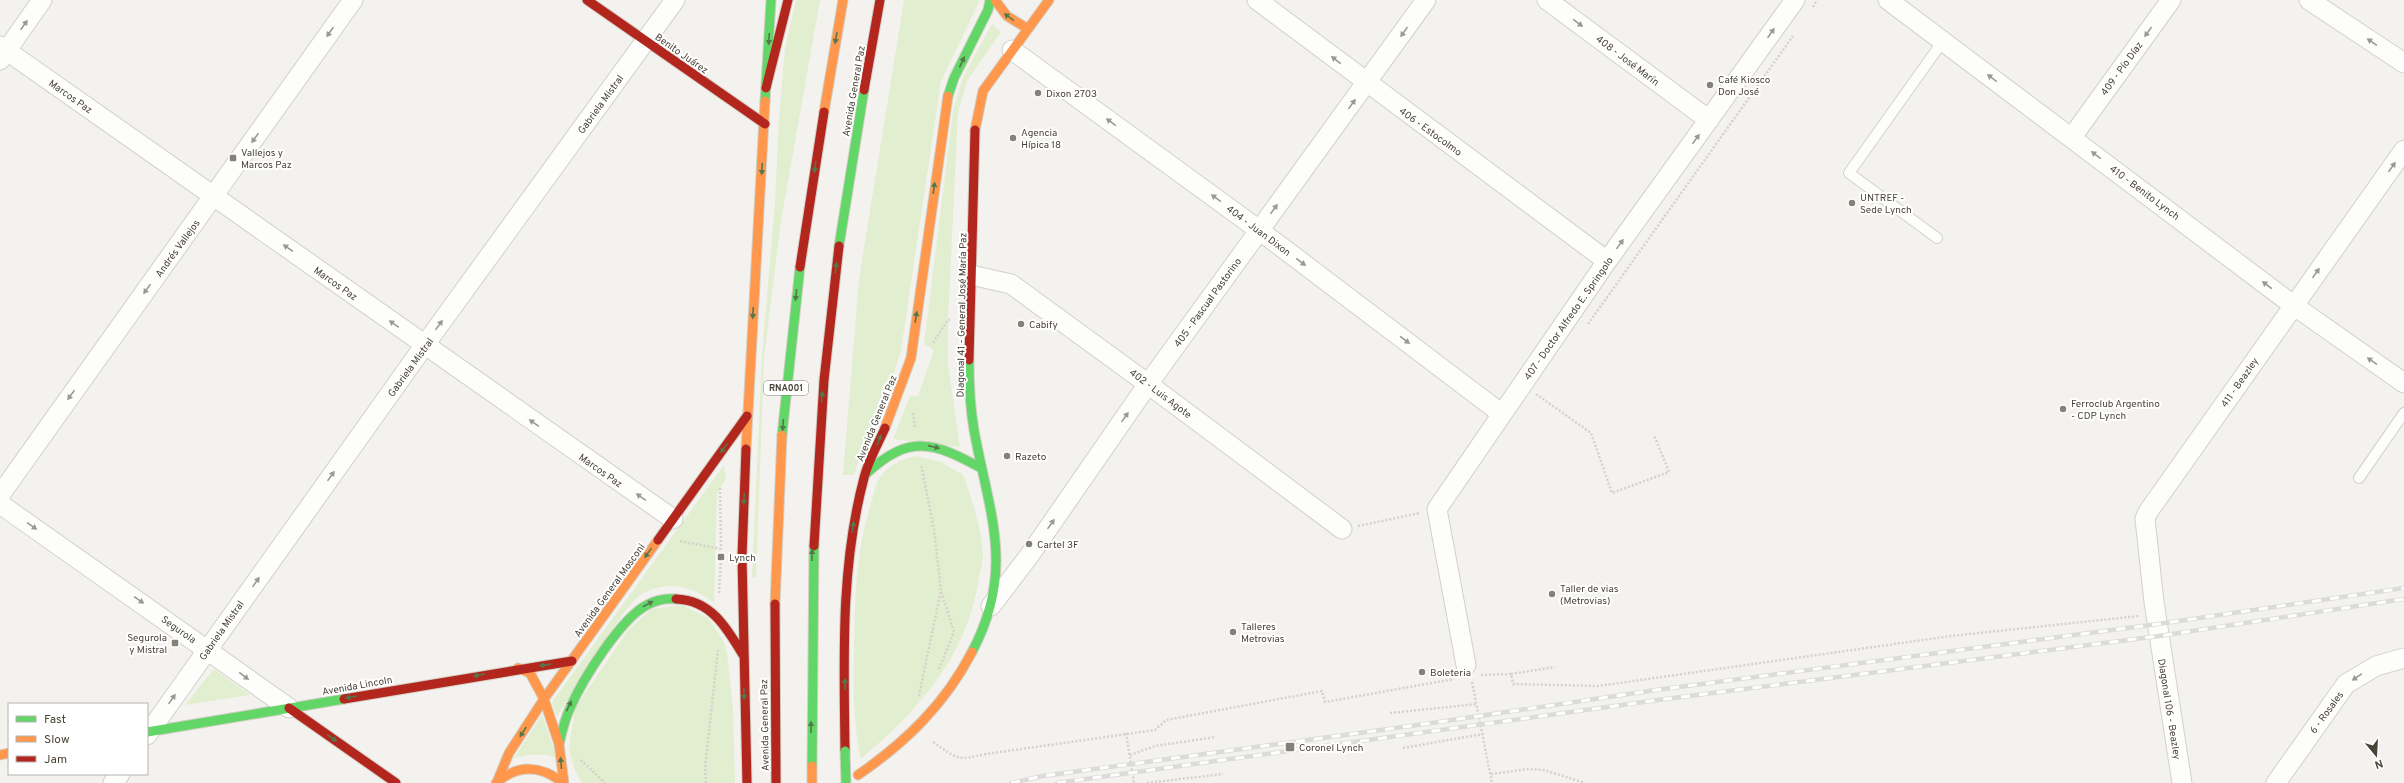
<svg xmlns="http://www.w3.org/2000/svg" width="2404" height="783" font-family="Overpass,sans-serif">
<rect width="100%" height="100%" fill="#f4f2ee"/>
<path fill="#e1eecf" d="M796,0H820L781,221L764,358L756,578L752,577L762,355L775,203L779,118L785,49Z
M904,0H980L941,81L901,350L883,410L864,443L854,475H843L859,279Z
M992,24L1001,32L967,81L958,112L948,320V366L960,447L893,439L910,396H918L934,350L924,344L953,112L963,77Z
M915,456L941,462L963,475C972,499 981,528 983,554C983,563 979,575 978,584C965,659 916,712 861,759C853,723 853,684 854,647C855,597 856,551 871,503C874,495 875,484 880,477C890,464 900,460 915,456Z
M724,465L726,478L717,494L714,603C693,586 668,580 643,593C624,603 572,694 557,717L552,702Z
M682,605L708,618L724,642L727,653L733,709L735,783H582L574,768L569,748L575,708L629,629L652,609Z
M214,669L250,695L185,705Z
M542,715L557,758C541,753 530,754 514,758Z"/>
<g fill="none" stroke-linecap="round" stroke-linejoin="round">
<defs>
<path id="lane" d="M1937,238L1849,173L1943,41
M2359,478L2404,413"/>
<path id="street" d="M1257,0L1607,261
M1547,0L1709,120
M1888,0L2293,305L2404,383
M2309,0L2404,63
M0,46L673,519
M1012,50L1259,230L1502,414
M0,60L42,0
M2072,137L2171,0
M971,275L1011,284L1148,384L1342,529
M0,495L353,0
M0,504L289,708
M991,606L1029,556L1148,384L1426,0
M1466,665L1437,509L1607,261L1795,0
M147,735L424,346L675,0
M113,783L120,774
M2182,783L2154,602L2145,519L2148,512L2404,150
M2276,783L2346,684L2376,666L2404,658"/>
<path id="fast" d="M948,96L954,78L988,10L990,0
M765,101L771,0
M839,246L864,90
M969,360C969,384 970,407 974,430C989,513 1016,569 972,652
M782,435L800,267
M867,473C909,434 934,442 981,468
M147,732L344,699
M559,744C562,731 565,718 571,706C583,679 621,618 647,605C656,600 666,598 676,599
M812,766L814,546"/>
<path id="slow" d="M995,0L1007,16L1028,29
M824,112L843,0
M975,130L983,91L1049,0
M885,428L911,358L948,96
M746,449L765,101
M775,604L782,435
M518,668L530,673L544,699L559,744L564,783
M0,755L9,753
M858,775C906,742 945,704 972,652
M497,782L509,753L544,699L658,540
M496,783C518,764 541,765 563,783"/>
<path id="jam" d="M587,0L765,124
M766,88L788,0
M864,90L880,0
M800,267L824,112
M969,360L975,130
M746,449L742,557L747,783
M658,540L747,416
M814,546L824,380L839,246
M676,599C711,600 727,628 743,655
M775,604L776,783
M344,699L572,661
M289,708L396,783
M845,751C844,660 840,568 864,478C868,461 878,444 885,428"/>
</defs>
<use href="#lane" stroke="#d2d0cb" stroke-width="12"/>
<use href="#street" stroke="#d2d0cb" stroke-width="21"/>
<use href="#fast" stroke="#d3cfc5" stroke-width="11"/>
<use href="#slow" stroke="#d3cfc5" stroke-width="11"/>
<use href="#jam" stroke="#d3cfc5" stroke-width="11"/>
<path stroke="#d3d2cc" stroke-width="2.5" stroke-dasharray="2 2" stroke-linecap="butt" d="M1813,7L1817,0
M1588,324L1793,36
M933,343L948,320H950
M1536,394L1591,433L1612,493L1669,472L1654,435
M913,413L915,428
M720,488L721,549
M1358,526L1420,513
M680,541L721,549
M719,593L721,558
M939,669L954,632L941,591
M1511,674L1555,667
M1481,675L1511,674L1513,684L1598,686L1951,636L2139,616
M1472,682L1492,783
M919,696L941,590L934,530L921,464
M1390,713L1477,704
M1126,733L1134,783
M933,742C958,759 956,761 986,754L1155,730L1166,720L1322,691L1325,702L1454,679
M1403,748L1483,734
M1130,755L1155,746L1216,737
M581,760L605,783
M1491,774L1529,769L1544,770L1585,783
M706,783L705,768L718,650
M1147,783L1223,774"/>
<use href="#lane" stroke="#fdfdfc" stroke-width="10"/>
<use href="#street" stroke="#fdfdfc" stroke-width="19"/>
<use href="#fast" stroke="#63d668" stroke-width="9"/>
<use href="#slow" stroke="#ff974d" stroke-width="9"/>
<use href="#jam" stroke="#b3261e" stroke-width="9"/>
<defs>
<path id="rail" d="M1011,783L1043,776L1418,725L1656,690L2158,624L2404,588
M1057,783L1658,700L2159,636L2404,599"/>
</defs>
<use href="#rail" stroke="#dbdbda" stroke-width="4.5"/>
<use href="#rail" stroke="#fff" stroke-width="3" stroke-dasharray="9" stroke-linecap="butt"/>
<defs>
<path id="fast-bridge" d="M845,751L846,783"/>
<path id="slow-bridge" d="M812,766V783"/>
</defs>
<use href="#fast-bridge" stroke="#d3cfc5" stroke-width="11" stroke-linecap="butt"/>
<use href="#slow-bridge" stroke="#d3cfc5" stroke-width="11" stroke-linecap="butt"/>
<use href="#fast-bridge" stroke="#63d668" stroke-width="9"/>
<use href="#slow-bridge" stroke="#ff974d" stroke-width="9"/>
</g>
<defs><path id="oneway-solid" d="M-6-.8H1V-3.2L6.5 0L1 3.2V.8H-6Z"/></defs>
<g fill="#537749">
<use href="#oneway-solid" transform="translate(1009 17) rotate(-144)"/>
<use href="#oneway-solid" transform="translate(836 38) rotate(100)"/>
<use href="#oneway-solid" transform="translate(769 39) rotate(93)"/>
<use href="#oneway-solid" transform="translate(962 62) rotate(-65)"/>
<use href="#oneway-solid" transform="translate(815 167) rotate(98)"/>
<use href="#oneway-solid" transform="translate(762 169) rotate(93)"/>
<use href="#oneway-solid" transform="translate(934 188) rotate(-82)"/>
<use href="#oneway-solid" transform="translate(836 268) rotate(-82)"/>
<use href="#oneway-solid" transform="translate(796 295) rotate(96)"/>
<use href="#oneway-solid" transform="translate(753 313) rotate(93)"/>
<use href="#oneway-solid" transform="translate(916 317) rotate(-82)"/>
<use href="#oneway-solid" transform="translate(822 397) rotate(-85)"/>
<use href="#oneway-solid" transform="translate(783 425) rotate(94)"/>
<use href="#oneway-solid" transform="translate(879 440) rotate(-67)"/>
<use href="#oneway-solid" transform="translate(934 447) rotate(13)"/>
<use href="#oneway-solid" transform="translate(724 448) rotate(126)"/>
<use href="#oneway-solid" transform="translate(744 499) rotate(92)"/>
<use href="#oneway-solid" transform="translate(853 527) rotate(-81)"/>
<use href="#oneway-solid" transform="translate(648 553) rotate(126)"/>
<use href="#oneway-solid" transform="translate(812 555) rotate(-88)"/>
<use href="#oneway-solid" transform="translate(648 604) rotate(-29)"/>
<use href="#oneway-solid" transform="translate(545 665) rotate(172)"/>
<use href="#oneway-solid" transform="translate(479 675) rotate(170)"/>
<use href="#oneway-solid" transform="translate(845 684) rotate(-90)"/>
<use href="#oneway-solid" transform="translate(744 694) rotate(88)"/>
<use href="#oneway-solid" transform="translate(351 697) rotate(170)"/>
<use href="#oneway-solid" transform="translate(569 706) rotate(-64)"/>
<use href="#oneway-solid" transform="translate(811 727) rotate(-91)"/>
<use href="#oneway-solid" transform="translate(523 732) rotate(123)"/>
<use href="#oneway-solid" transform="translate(332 738) rotate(35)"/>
<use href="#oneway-solid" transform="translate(561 763) rotate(-95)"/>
</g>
<g fill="#9b9791">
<use href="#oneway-solid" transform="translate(1578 23) rotate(37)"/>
<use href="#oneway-solid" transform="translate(24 25) rotate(-55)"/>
<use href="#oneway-solid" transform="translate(330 32) rotate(125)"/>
<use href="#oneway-solid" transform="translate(1404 32) rotate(125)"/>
<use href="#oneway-solid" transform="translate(2148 32) rotate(126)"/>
<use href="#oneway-solid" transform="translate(1771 33) rotate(-55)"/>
<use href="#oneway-solid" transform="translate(2372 42) rotate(-146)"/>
<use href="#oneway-solid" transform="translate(1336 60) rotate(-143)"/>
<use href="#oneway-solid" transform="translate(1992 78) rotate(-143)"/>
<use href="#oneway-solid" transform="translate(1352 104) rotate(-54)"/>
<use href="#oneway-solid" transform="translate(1111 122) rotate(-144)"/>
<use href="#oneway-solid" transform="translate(255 138) rotate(125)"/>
<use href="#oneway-solid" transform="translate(1696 139) rotate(-54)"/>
<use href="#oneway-solid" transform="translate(2096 155) rotate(-143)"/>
<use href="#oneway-solid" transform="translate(2392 167) rotate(-54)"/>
<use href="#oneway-solid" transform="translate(1216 198) rotate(-144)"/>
<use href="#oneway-solid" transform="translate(1274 209) rotate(-54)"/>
<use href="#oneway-solid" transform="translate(1620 244) rotate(-54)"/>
<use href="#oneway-solid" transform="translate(288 248) rotate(-145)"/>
<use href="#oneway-solid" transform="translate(1301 262) rotate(37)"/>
<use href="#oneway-solid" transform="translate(2316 273) rotate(-54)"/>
<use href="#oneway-solid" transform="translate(2267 285) rotate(-143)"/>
<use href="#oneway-solid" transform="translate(147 289) rotate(126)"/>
<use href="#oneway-solid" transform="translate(394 324) rotate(-145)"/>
<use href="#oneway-solid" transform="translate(439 325) rotate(-54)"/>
<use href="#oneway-solid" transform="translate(1405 340) rotate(37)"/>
<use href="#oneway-solid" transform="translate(2372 361) rotate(-145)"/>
<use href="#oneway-solid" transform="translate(71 395) rotate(126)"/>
<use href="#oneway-solid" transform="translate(1125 417) rotate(-55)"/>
<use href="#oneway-solid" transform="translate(534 423) rotate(-145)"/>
<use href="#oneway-solid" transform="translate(331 476) rotate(-55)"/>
<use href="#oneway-solid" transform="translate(641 497) rotate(-145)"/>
<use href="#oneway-solid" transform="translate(1051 524) rotate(-55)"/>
<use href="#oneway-solid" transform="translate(32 526) rotate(35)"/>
<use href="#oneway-solid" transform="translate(256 582) rotate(-55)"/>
<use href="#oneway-solid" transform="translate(139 600) rotate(35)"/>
<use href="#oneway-solid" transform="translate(244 676) rotate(37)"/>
<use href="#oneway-solid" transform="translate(2357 677) rotate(146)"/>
<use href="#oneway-solid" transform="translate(172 699) rotate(-55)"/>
</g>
<g fill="#868178" stroke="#fff" stroke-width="1.5">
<circle cx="1710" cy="85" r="4"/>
<circle cx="1038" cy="93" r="4"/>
<circle cx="1013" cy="138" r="4"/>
<rect x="229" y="154" width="8" height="8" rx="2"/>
<circle cx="1852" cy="203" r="4"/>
<circle cx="1021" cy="324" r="4"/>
<circle cx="2063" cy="409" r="4"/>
<circle cx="1007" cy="456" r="4"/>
<circle cx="1029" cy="544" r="4"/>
<rect x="717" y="553" width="8" height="8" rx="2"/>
<circle cx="1552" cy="594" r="4"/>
<circle cx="1233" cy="632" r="4"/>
<rect x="171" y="639" width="8" height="8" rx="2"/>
<circle cx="1422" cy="672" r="4"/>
<rect x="1285" y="742" width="10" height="10" rx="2"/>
</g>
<g text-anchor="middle" stroke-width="4" stroke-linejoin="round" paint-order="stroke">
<rect fill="#fff" stroke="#817c74" stroke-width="1" x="764" y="381" width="44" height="14" rx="3"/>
<g font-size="9" font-weight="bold" fill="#4b4439">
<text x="786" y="391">RNA001</text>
</g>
<g font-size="10" fill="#4b4439" stroke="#fff">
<text transform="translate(682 53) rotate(35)" y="4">Benito Juárez</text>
<text transform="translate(1628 60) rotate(37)" y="4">408 - José Marín</text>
<text transform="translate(2121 68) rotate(-54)" y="4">409 - Pío Díaz</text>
<text transform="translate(853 91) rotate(-80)" y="4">Avenida General Paz</text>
<text transform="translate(71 96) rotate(35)" y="4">Marcos Paz</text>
<text transform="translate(600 104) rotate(-54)" y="4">Gabriela Mistral</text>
<text transform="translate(1431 131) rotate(36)" y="4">406 - Estocolmo</text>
<text transform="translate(2145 192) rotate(37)" y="4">410 - Benito Lynch</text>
<text transform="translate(1259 230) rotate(37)" y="4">404 - Juan Dixon</text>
<text transform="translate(177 248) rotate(-54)" y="4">Andrés Vallejos</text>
<text transform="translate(336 283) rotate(35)" y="4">Marcos Paz</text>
<text transform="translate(1207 302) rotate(-54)" y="4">405 - Pascual Pastorino</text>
<text transform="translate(961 315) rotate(-89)" y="4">Diagonal 41 - General José María Paz</text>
<text transform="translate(1568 318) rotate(-55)" y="4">407 - Doctor Alfredo E. Springolo</text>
<text transform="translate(410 367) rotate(-54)" y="4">Gabriela Mistral</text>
<text transform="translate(2239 382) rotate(-55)" y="4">411 - Beazley</text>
<text transform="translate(1161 393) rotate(37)" y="4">402 - Luis Agote</text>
<text transform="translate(876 418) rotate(-68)" y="4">Avenida General Paz</text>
<text transform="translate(601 470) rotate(35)" y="4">Marcos Paz</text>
<text transform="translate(609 590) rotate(-54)" y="4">Avenida General Mosconi</text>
<text transform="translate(179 629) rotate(35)" y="4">Segurola</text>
<text transform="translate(221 630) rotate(-55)" y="4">Gabriela Mistral</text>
<text transform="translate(357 685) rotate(-10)" y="4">Avenida Lincoln</text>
<text transform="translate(2170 709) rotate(81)" y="4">Diagonal 106 - Beazley</text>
<text transform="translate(2326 712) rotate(-54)" y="4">6 - Rosales</text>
<text transform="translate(764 725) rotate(-91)" y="4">Avenida General Paz</text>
</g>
<g font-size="10" fill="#4b4439" stroke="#fff" text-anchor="start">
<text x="1718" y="83">Café Kiosco<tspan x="1718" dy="12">Don José</tspan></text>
<text x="1046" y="97">Dixon 2703</text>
<text x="1021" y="136">Agencia<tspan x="1021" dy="12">Hípica 18</tspan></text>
<text x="241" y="156">Vallejos y<tspan x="241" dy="12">Marcos Paz</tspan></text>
<text x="1860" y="201">UNTREF -<tspan x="1860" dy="12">Sede Lynch</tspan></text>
<text x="1029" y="328">Cabify</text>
<text x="2071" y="407">Ferroclub Argentino<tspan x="2071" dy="12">- CDP Lynch</tspan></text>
<text x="1015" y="460">Razeto</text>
<text x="1037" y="548">Cartel 3F</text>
<text x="729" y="561">Lynch</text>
<text x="1560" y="592">Taller de vias<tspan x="1560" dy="12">(Metrovias)</tspan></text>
<text x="1241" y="630">Talleres<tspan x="1241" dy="12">Metrovias</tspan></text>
<text x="167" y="641" text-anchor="end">Segurola<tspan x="167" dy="12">y Mistral</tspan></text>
<text x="1430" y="676">Boleteria</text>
<text x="1299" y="751">Coronel Lynch</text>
</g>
</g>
<rect x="8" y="703" width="140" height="72" fill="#ffffff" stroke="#b7b4b0"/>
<rect x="16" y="716" width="20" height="6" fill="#63d668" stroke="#b7b4b0"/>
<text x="44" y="723" font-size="12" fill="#4b4439">Fast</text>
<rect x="16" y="736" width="20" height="6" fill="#ff974d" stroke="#b7b4b0"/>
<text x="44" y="743" font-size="12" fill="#4b4439">Slow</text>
<rect x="16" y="756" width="20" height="6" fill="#b3261e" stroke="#b7b4b0"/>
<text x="44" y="763" font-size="12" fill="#4b4439">Jam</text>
<g transform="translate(2376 755) rotate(162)" stroke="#ffffff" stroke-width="3" paint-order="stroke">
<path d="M0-3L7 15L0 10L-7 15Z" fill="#4b4439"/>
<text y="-6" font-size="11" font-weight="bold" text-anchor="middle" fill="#4b4439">N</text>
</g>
</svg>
